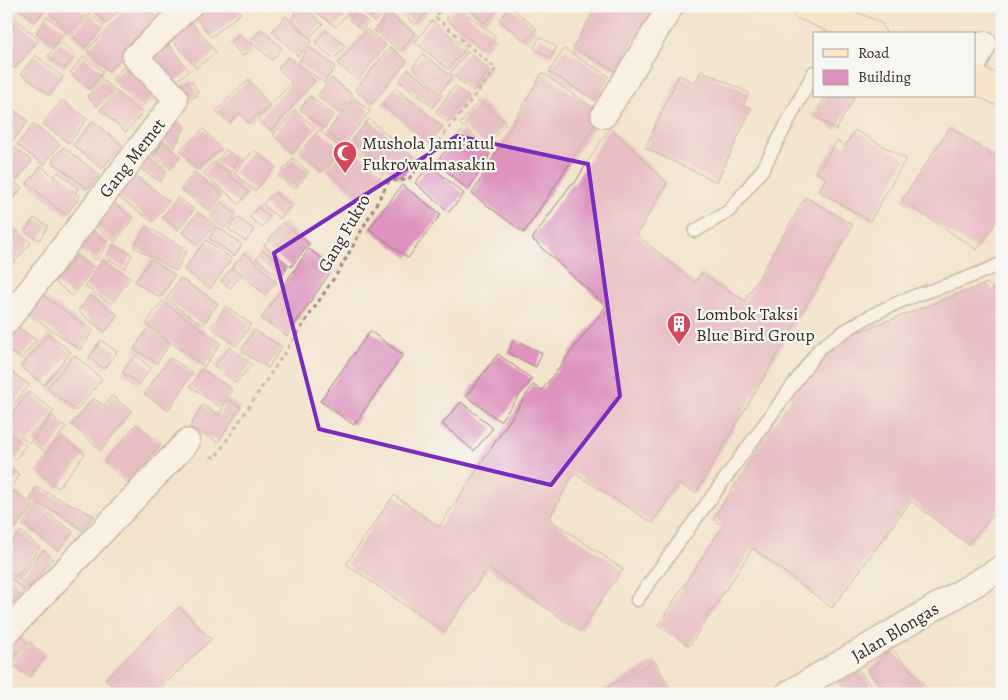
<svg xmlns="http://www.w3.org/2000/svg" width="1008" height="700" font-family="Alegreya,serif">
<rect width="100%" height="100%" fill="#f6f6f2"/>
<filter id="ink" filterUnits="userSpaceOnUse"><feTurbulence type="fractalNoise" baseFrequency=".02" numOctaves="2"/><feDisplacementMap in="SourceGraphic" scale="10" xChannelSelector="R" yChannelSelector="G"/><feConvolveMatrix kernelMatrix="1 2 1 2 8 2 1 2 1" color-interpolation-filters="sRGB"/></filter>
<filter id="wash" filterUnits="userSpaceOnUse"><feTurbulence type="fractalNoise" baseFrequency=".0096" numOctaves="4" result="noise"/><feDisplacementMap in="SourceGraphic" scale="20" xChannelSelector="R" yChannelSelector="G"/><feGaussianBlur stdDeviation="1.12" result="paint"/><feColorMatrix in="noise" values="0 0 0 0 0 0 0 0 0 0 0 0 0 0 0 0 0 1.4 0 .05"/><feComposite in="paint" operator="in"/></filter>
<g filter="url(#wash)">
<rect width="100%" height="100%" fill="#f3e3cc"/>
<g id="blocks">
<path fill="#dd93be" d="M16,6H49L35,22Z
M56,6H77L86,15L70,32L50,13Z
M88,6H124L106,23Z
M130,6H145L159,20L109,71L87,50Z
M192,6H236L241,13L211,37L189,9Z
M298,6H313L310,12L323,24L310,37L292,19Z
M319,6H342L349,11L336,27L315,11Z
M356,6H388L374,22Z
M396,6H433L415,25Z
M457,6L496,37L484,51L446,19Z
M466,6H501L484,23Z
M596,6H642L651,11L618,72L573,48Z
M510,7L537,29L526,42L499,20Z
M355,12L368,22L362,30L349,20Z
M388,13L415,33L401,51L374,31Z
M10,14L39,40L15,68L6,61V18Z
M90,14L104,26L86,47L72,35Z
M185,14L216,52L196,68L164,30Z
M286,16L312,41L298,56L272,31Z
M47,17L65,31L54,46L36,32Z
M432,21L466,48L448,69L415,42Z
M261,29L282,48L272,60L250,41Z
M366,29L386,45L358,80L338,64Z
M326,30L345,46L334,59L315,43Z
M239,34L253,47L243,56L230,43Z
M540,37L557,47L550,58L534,48Z
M166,41L189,71L168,87L145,58Z
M60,42L75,55L64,69L48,56Z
M309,47L335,67L324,83L298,63Z
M390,47L407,61L372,104L355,90Z
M564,49L608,76L595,100L549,72Z
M468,52L490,70L473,91L450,73Z
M423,54L452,77L441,91L412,68Z
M35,55L63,77L49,95L21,74Z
M84,56L103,72L90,89L70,73Z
M288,57L315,81L271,131L258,119L292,82L278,68Z
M129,60L158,92L140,108L112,79Z
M408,69L442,95L433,107L399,81Z
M701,70L749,93L743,105L751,109L717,182L645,148L679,75L695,83Z
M542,73L602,114L524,233L472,194Z
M331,78L353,95L339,113L318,96Z
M102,79L114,90L97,107L87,96Z
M249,79L269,105L248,123L239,113L229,123L216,111Z
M191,80L199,94L187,101L178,87Z
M455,86L468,96L448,122L435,112Z
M396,88L443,127L429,144L382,104Z
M116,91L142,113L126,132L100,110Z
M310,96L334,115L324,128L300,109Z
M826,96H855L836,130L814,116Z
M354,98L370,111L343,145L327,132Z
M62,100L87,119L69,143L43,124Z
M479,100L506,123L487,146L460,124Z
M6,104L28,121L13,141L6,136Z
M295,110L315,128L293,153L273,135Z
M172,117L185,127L174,148L163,141L153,157L143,151Z
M369,119L417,160L400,180L352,139Z
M93,121L122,145L102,169L73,145Z
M33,124L60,144L44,165L17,145Z
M610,127L667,183L637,235L695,283L701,273L745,301L806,197L853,225L696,493L678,483L653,523L574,473L549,519L623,569L580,631L488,568L444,632L346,564L394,495L439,527L533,385L542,390L606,306L532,239L572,183L574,184Z
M950,127L1002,161V213L977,250L902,200Z
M204,129L221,149L197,170L180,150Z
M319,130L342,149L322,172L299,153Z
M855,130L906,159L870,221L818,191L826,178L817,173L837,141L845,146Z
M462,131L490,154L468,190L436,162Z
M6,141L32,161L17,180L6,171Z
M163,143L181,156L171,169L154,156Z
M348,144L383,174L360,200L326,170Z
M63,147L99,175L87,189L52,161Z
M226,150L239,160L230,172L216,162Z
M254,150L275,167L255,191L234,173Z
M142,153L167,171L160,182L134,164Z
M293,158L309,172L294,189L278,176Z
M213,162L249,192L239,204L204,174Z
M430,165L464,194L449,212L415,183Z
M41,166L54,177L58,172L78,188L75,193L80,197L66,215L27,183Z
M194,172L223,194L210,211L181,189Z
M133,174L169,201L153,222L116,195Z
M6,176L22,188L6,208Z
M402,185L441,214L408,258L369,229Z
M274,192L291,206L280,219L263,204Z
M178,197L194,210L178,230L162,217Z
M110,200L133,218L115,242L92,223Z
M221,202L236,214L225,228L210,217Z
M258,207L270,217L262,227L249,217Z
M198,212L215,225L198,245L182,232Z
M237,217L254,230L246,241L228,229Z
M34,218L48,226L39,240L25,232Z
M6,222L31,243L10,267L6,264Z
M283,222L309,244L291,267L264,246Z
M84,224L109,243L96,260L71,241Z
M146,226L187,250L176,271L134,247Z
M217,226L242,245L234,256L209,238Z
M206,240L232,259L210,289L184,269Z
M113,245L132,255L125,268L106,258Z
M309,249L334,267L287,336L261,318Z
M263,250L287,268L280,277L256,259Z
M245,253L277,282L265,295L233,266Z
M77,255L94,268L72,296L55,282Z
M151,259L175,275L160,298L135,282Z
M103,260L130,278L111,304L85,286Z
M232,268L241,276L230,288L221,281Z
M1002,276V505L968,544L911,501L832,608L753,548L689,646L658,625L723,526L713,519L812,364L815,366L829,343L988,283L993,290Z
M180,278L218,303L203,325L166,300Z
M38,292L93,331L80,350L25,311Z
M90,295L118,315L105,332L78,311Z
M162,301L221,343L204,367L146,324Z
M226,306L251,324L236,346L211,327Z
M16,326L36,340L21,359L6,348V338Z
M147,329L170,343L157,363L134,349Z
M254,330L282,347L268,368L241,351Z
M370,331L403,355L354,425L320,401Z
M49,334L71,352L44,385L21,367Z
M514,339L542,353L536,367L508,353Z
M101,340L117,352L105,369L89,358Z
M230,347L252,364L236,383L214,366Z
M498,354L532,379L500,421L466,396Z
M74,355L102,379L76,411L47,388Z
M135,355L151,368L139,384L122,372Z
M170,358L193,373L168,410L144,394Z
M6,368L29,385L6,414Z
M202,369L232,390L220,407L190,386Z
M29,392L54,411L29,443L6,426V421Z
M112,396L132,411L101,451L72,425L93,398L104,406Z
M227,399L241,407L218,442L190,427L202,405L219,415Z
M461,402L493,428L474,451L442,424Z
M52,416L66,427L47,453L33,442Z
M136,424L161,444L128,483L104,462Z
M6,430L26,445L16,459L6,452Z
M63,437L85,454L58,488L37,472Z
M8,465L20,475L6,491V467Z
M36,487L94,516L82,530L58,513L30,500Z
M13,490L34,506L6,538V498Z
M37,505L73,532L58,551L23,525Z
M20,531L40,548L16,577L6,568V548Z
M43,550L53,558L29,587L19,579Z
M6,575L24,590L11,604L6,600Z
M179,607L211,639L155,694H120L105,679Z
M12,629L27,642L6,665V635Z
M29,642L46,656L29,678L12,664Z
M892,649L932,694H888L868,671Z
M655,661L673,694H595Z
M854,665L878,694H849L837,680Z"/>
</g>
</g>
<g filter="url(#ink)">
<use href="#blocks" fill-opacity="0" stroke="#978675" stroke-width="1"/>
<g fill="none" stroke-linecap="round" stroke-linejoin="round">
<defs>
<path id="lane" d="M695,231L729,211L763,169L814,72
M637,600L819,349C848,327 878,310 912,297C943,286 973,278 1002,263"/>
<path id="street" d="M974,64L984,44
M604,115L671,6
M6,322L175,102V97L135,57L189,6
M6,633L187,442
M788,694L1002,568"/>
<path id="secondary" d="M805,6L871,34
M974,79L1002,92"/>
</defs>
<use href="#lane" stroke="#978675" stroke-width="15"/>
<use href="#street" stroke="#978675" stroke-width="28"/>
<use href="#secondary" stroke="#978675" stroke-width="30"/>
<path stroke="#978675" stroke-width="3" stroke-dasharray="4 4" stroke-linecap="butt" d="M211,456L215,458L340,269L389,181L408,180L496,69L435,17L443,6"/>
<use href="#lane" stroke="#fff" stroke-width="12"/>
<use href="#street" stroke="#fff" stroke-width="25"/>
<use href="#secondary" stroke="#fde5c5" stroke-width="28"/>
</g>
</g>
<path d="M0 0H1008V700H0ZM457,136L588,164L620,396L551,485L319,429L274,253Z" fill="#f3e3cc" fill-opacity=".55" fill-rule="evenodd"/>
<path fill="none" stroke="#7b2cbf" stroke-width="4" stroke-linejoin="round" d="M457,136L588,164L620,396L551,485L319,429L274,253Z"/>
<defs>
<symbol id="mosque-pin" viewBox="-11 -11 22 30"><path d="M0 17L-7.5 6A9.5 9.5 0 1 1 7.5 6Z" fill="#d1495b" stroke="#f6f6f2"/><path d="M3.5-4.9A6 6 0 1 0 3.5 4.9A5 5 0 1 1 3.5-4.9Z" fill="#fff"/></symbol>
<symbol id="building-pin" viewBox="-11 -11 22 30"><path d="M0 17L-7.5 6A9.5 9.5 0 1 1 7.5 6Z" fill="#d1495b" stroke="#f6f6f2"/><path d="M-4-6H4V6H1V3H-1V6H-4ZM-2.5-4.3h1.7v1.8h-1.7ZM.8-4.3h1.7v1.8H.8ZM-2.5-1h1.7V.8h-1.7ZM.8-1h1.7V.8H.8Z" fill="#fff"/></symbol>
</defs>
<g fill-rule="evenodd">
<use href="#mosque-pin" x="331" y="139" width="28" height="38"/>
<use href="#building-pin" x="665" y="310" width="28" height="38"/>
</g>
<g text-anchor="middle" stroke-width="4.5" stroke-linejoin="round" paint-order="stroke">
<g font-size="18" fill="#3b2a1e" stroke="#f6f6f2" text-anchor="start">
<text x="362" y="149">Mushola Jami'atul<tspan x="362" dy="21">Fukro'walmasakin</tspan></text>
<text x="696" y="320">Lombok Taksi<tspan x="696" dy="21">Blue Bird Group</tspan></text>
</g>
<g font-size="18" fill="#3b2a1e" stroke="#f6f6f2">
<text transform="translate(132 158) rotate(-52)" y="6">Gang Memet</text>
<text transform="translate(344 233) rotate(-60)" y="6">Gang Fukro</text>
<text transform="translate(895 632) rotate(-31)" y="6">Jalan Blongas</text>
</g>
</g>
<rect width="1008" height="700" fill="none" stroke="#f6f6f2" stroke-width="25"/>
<rect x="813" y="32" width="162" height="65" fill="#f6f6f2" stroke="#aba49d"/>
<rect x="823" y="49" width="25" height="8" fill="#fde5c5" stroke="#aba49d"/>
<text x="858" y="58" font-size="15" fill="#3b2a1e">Road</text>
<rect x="823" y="70" width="25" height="15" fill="#dd93be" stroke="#aba49d"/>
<text x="858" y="82" font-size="15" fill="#3b2a1e">Building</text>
</svg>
